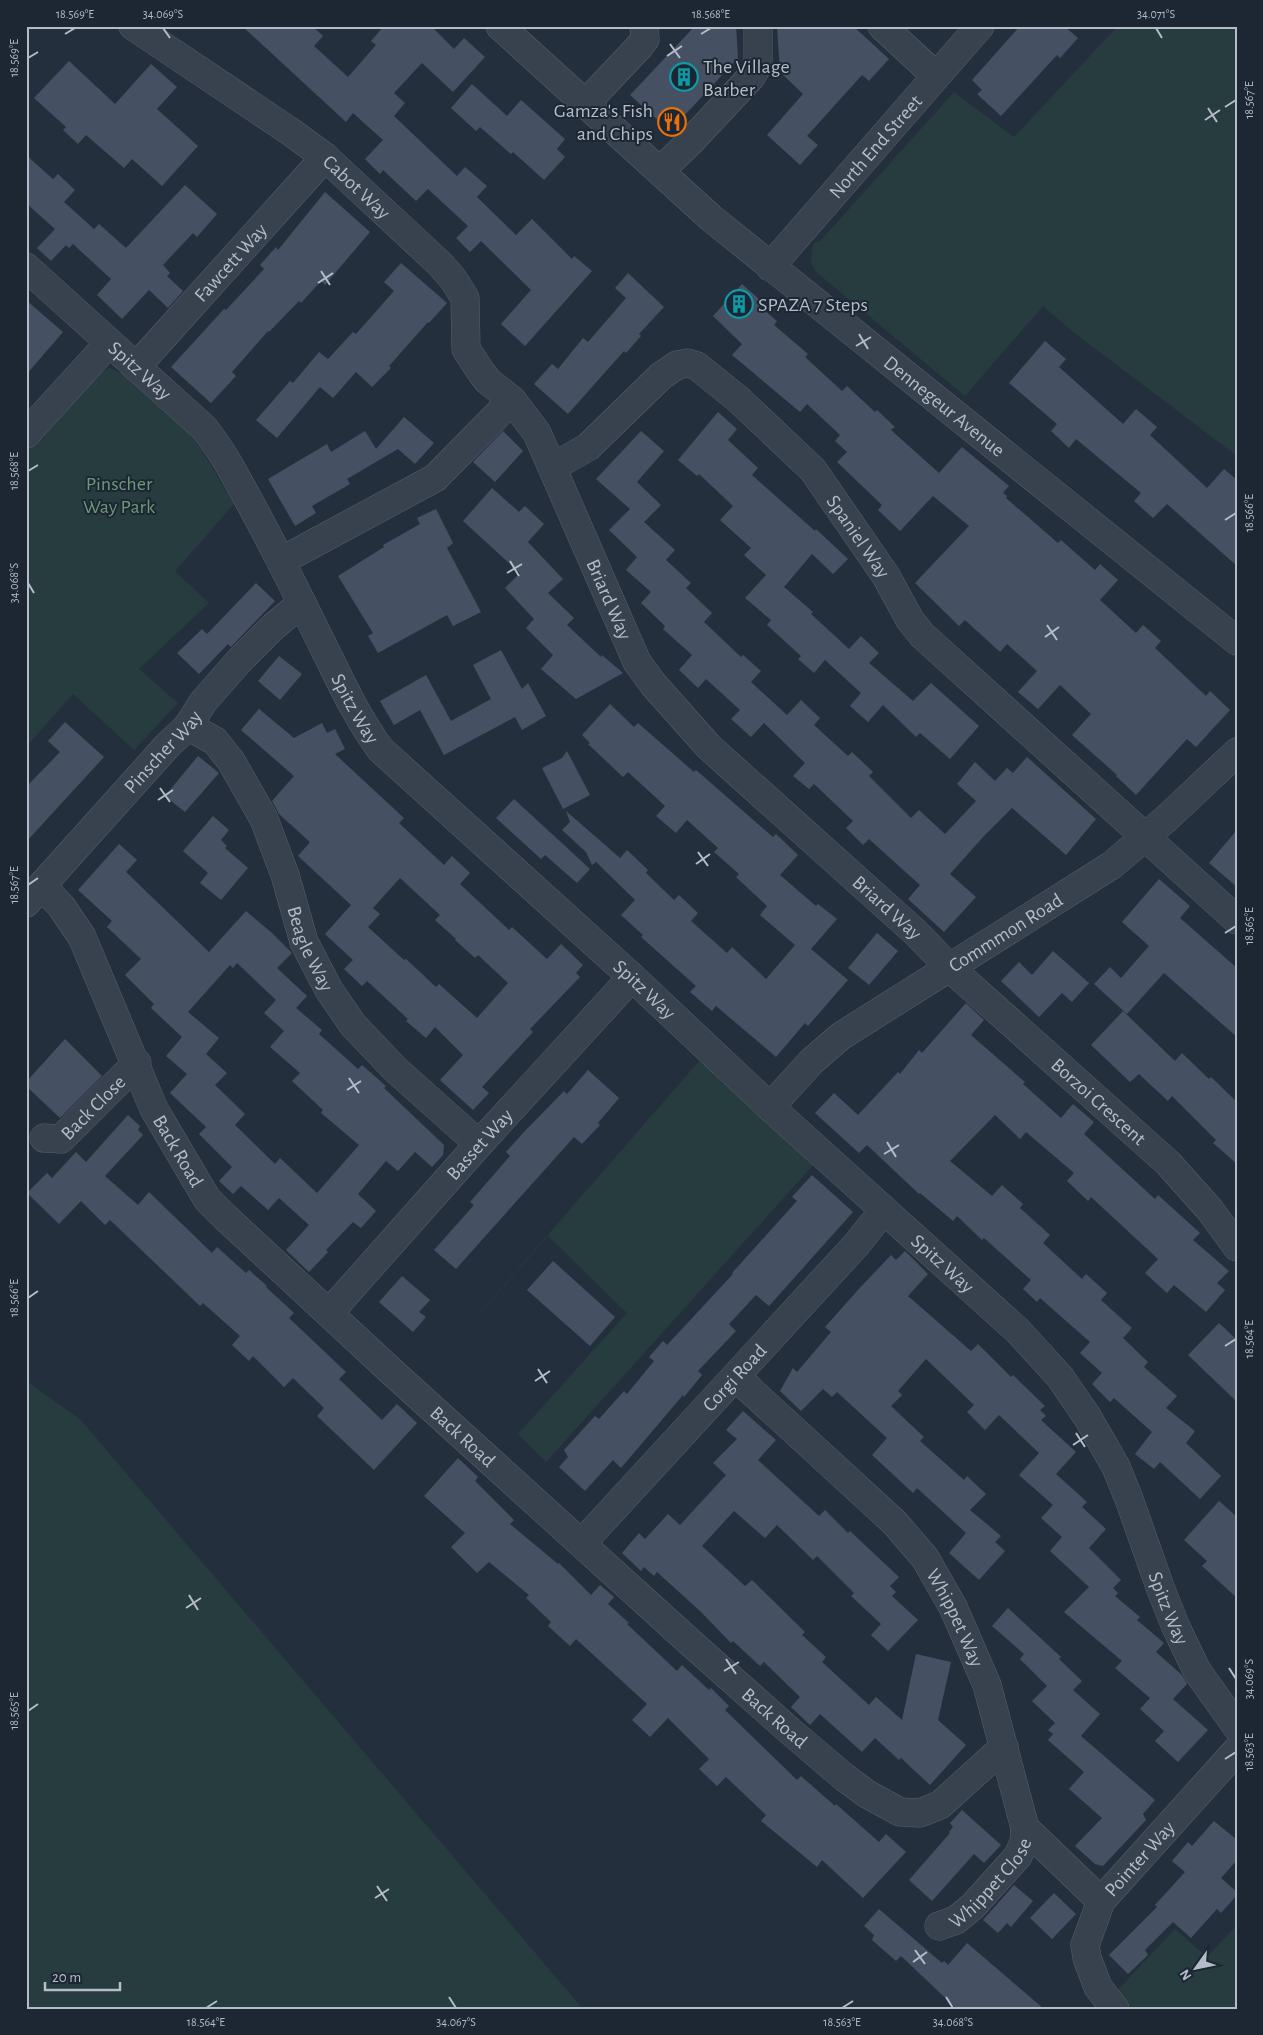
<svg xmlns="http://www.w3.org/2000/svg" width="1263" height="2035" font-family="'Alegreya Sans',sans-serif">
<rect width="100%" height="100%" fill="#242f3e"/>
<path fill="#263c3f" d="M1118,26H1237V456L1073,332L1043,306L965,396L815,271L811,262L813,244L821,240L954,92L1014,137Z
M109,368L127,375L188,433L200,447L234,504L175,571L209,603L139,669L178,703L134,750L73,694L26,747V447L88,378Z
M700,1060L815,1163L546,1462L518,1434L627,1313L548,1236L438,1361Z
M26,1381L80,1419L583,2009H26Z
M1237,1925V2009H1126L1115,1993L1175,1929L1207,1957Z"/>
<path fill="#455162" fill-rule="evenodd" d="M242,26H312L323,36L314,46L348,77L376,45L371,41L384,26H431L454,49L464,38L485,57L453,92L422,63L394,93L405,103L394,116L457,176L465,167L487,186L477,197L516,235L532,219L572,259L574,256L592,271L525,346L501,324L531,290L481,241L470,252L456,238L468,226L428,189L416,201L383,170L380,174L365,159L383,140L353,113L346,122Z
M695,26H736L738,58L670,131L630,95Z
M777,26H853L889,59L869,81L862,75L807,136L818,145L800,165L767,135L803,94L780,72Z
M1020,26H1064L1078,38L1060,58L1057,55L1001,116L977,94L982,90L972,80Z
M69,61L115,104L151,64L177,87L157,109L198,146L162,186L132,159L124,168L86,135L78,144L63,130L66,127L34,98Z
M472,84L507,116L521,100L565,139L557,149L565,157L544,180L513,152L511,154L480,127L476,131L451,108Z
M26,155L53,179L58,174L75,190L64,202L94,229L99,224L126,248L185,185L217,214L197,237L193,233L163,265L170,273L167,276L183,291L168,308L149,290L122,319L97,295L111,279L73,244L69,248L66,245L51,261L37,248L55,229L26,203Z
M325,192L370,232L325,285L321,281L301,303L299,301L269,332L268,331L232,372L236,376L211,403L171,367L224,309L226,310L264,269L260,265L276,247L278,250Z
M401,263L447,303L429,323L428,322L389,366L391,368L372,387L356,372L333,398L320,387L277,438L256,420L290,381L293,383L319,352L328,359L353,332L356,334L394,291L384,282Z
M628,273L664,307L639,334L641,336L626,353L624,351L568,414L534,384L552,364L558,369L583,338L588,342L626,298L615,288Z
M742,284L759,299L756,303L777,321L774,325L808,354L805,357L842,391L847,386L875,412L877,410L895,427L891,430L939,473L962,447L1009,486L1003,493L1007,496L1006,498L1058,543L1061,540L1095,570L1100,564L1118,580L1100,600L1136,633L1143,625L1161,641L1155,648L1206,696L1210,691L1230,710L1196,747L1187,739L1136,795L1116,776L1117,775L1072,735L1091,714L1060,685L1038,709L1018,692L1037,671L1007,644L1000,652L965,620L959,626L915,583L969,526L933,496L900,531L878,510L882,505L837,462L847,452L835,441L840,435L807,404L800,412L732,355L742,344L713,316Z
M26,300L63,332L26,375Z
M1045,341L1066,359L1059,367L1123,424L1136,409L1157,427L1150,435L1207,488L1224,469L1237,480V566L1167,504L1153,518L1134,501L1141,493L1076,439L1069,448L1051,431L1057,424L1009,383Z
M718,412L737,429L728,440L758,468L752,475L815,531L816,529L848,559L833,574L812,554L784,587L813,612L811,614L849,649L861,636L879,653L869,663L913,701L931,683L979,726L950,759L920,733L916,737L883,705L868,722L850,706L861,693L825,660L814,673L798,659L801,656L767,625L771,620L745,598L766,575L744,555L751,548L720,520L733,506L699,474L697,476L678,460Z
M404,417L434,443L415,464L398,449L347,479L350,484L312,506L316,513L295,526L268,479L327,444L331,452L365,431L376,449Z
M503,431L523,451L495,482L473,462Z
M641,431L664,451L637,482L661,505L644,522L675,550L666,560L691,583L686,588L712,613L704,622L741,657L743,655L761,671L751,682L787,715L801,700L820,718L814,725L848,756L852,752L873,772L869,776L911,818L919,810L945,834L976,801L957,784L975,762L995,781L1007,768L1013,773L1027,757L1096,819L1066,855L1012,808L984,836L950,874L976,897L944,932L908,899L920,885L869,839L863,845L846,828L853,821L814,784L809,789L793,776L805,763L764,723L751,737L731,719L740,710L706,679L698,688L679,670L692,655L663,629L665,626L641,603L651,592L626,570L637,557L609,530L630,509L596,479Z
M492,488L519,512L525,506L544,524L528,542L563,579L548,593L574,618L567,625L601,657L602,655L623,673L576,699L541,669L553,655L526,628L534,619L505,588L520,573L463,521Z
M436,509L453,543L447,548L481,612L453,626L447,615L378,653L368,636L373,633L338,576L384,547L383,545L420,524L417,518Z
M256,583L275,601L231,647L228,644L199,674L177,653L202,629L207,634Z
M501,650L522,689L528,683L546,716L522,730L515,717L444,755L420,710L394,725L380,701L426,675L451,721L491,699L473,665Z
M279,656L302,674L280,700L258,681Z
M610,704L634,727L638,723L694,772L696,770L773,837L776,834L798,855L780,875L816,906L818,904L837,919L811,949L848,980L808,1026L805,1023L776,1057L716,1006L712,1011L690,992L696,986L641,937L643,935L621,915L635,900L596,862L592,865L586,852L562,830L570,822L566,811L620,858L627,850L648,870L646,873L674,900L679,895L698,913L691,921L727,953L732,947L766,979L795,945L760,915L767,906L736,877L739,874L714,852L718,848L687,820L676,833L656,816L665,806L628,772L623,777L588,744L590,743L582,735Z
M259,709L294,738L322,723L327,733L335,729L345,749L335,754L404,818L399,823L444,865L452,856L470,873L460,884L509,930L512,927L547,959L561,944L583,965L576,973L580,977L530,1029L533,1032L482,1087L489,1093L473,1110L440,1080L463,1055L435,1027L426,1038L406,1021L408,1019L367,981L362,986L344,969L353,960L325,934L351,905L298,856L310,842L279,814L272,801L294,776L241,730ZM400,878L440,915L435,920L456,939L455,940L475,958L478,955L508,983L477,1018L439,984L436,987L406,959L404,960L368,927L380,914L373,908Z
M65,722L104,757L26,842V787L60,752L48,741Z
M567,751L590,795L563,809L542,768L562,758Z
M198,756L219,773L185,812L165,796Z
M514,799L590,869L577,883L545,855L541,859L496,818Z
M213,816L229,830L221,840L227,846L225,848L248,868L221,900L200,883L208,873L183,851Z
M1237,830V887L1209,863Z
M119,844L137,860L126,872L209,952L246,911L272,933L292,953L277,968L307,996L296,1008L322,1030L319,1034L358,1069L362,1065L386,1086L384,1088L444,1145L443,1155L432,1167L415,1152L398,1171L386,1161L358,1194L376,1211L361,1228L353,1222L326,1250L328,1252L309,1272L286,1250L309,1225L279,1198L268,1210L241,1186L233,1194L219,1181L232,1167L199,1134L206,1127L170,1093L187,1074L166,1056L182,1037L151,1008L154,1004L125,975L141,959L107,927L112,921L78,890ZM237,963L276,1000L264,1013L284,1031L270,1047L300,1073L292,1081L323,1110L321,1113L359,1145L317,1193L280,1158L275,1164L235,1125L245,1114L215,1085L227,1073L206,1054L219,1038L188,1012L230,965L233,968Z
M1159,879L1190,906L1180,918L1237,968V1037L1164,973L1127,1014L1094,984L1110,967L1121,978L1149,946L1122,922Z
M877,933L898,951L869,985L848,968Z
M1053,951L1089,983L1072,1002L1062,993L1039,1017L1001,981L1019,962L1032,975Z
M966,1003L984,1020L971,1035L1025,1082L1023,1084L1061,1118L1073,1104L1094,1122L1084,1134L1155,1199L1158,1195L1200,1233L1193,1240L1229,1271L1217,1283L1225,1290L1206,1312L1174,1285L1167,1293L1145,1273L1158,1259L1091,1197L1088,1201L1067,1181L1074,1173L1026,1132L1020,1139L995,1115L950,1161L992,1196L1002,1185L1023,1204L1020,1208L1050,1235L1043,1243L1082,1279L1086,1274L1107,1293L1101,1300L1132,1328L1123,1338L1148,1362L1144,1367L1177,1396L1166,1408L1195,1431L1186,1443L1221,1476L1200,1499L1160,1462L1154,1469L1135,1454L1152,1432L1114,1398L1110,1402L1092,1384L1102,1373L1080,1353L1090,1342L1040,1298L1037,1302L1023,1289L1031,1280L984,1238L982,1240L957,1216L953,1221L920,1193L919,1194L867,1145L859,1153L815,1113L834,1093L858,1115L898,1072L900,1074L919,1050L922,1053Z
M1123,1011L1175,1061L1182,1053L1209,1079L1211,1077L1237,1102V1164L1213,1143L1216,1140L1172,1096L1168,1101L1139,1074L1130,1082L1091,1045Z
M65,1039L102,1076L60,1118L26,1086V1082Z
M588,1070L619,1098L598,1123L600,1125L582,1144L574,1137L456,1269L434,1250L474,1205L470,1202L510,1156L506,1152L523,1133L564,1091L567,1094Z
M128,1115L140,1126L138,1130L143,1135L105,1176L138,1205L149,1192L212,1253L217,1247L246,1273L249,1270L267,1286L266,1287L294,1313L289,1318L346,1372L339,1379L382,1420L397,1404L417,1423L374,1470L317,1416L324,1408L293,1378L284,1387L253,1356L249,1361L232,1345L240,1336L203,1303L200,1306L110,1220L105,1225L81,1201L59,1224L27,1193L47,1173L52,1178L76,1152L86,1162Z
M812,1175L853,1212L769,1306L756,1295L729,1324L736,1331L698,1371L702,1375L684,1397L683,1395L621,1468L613,1460L585,1491L559,1467L568,1457L564,1450L595,1416L599,1419L624,1391L627,1394L654,1361L649,1357L663,1341L667,1345L733,1274L732,1273L797,1201L792,1197Z
M905,1251L928,1274L908,1296L971,1351L978,1344L1011,1377L1013,1375L1045,1406L1040,1410L1046,1416L1041,1420L1076,1452L1056,1474L1087,1502L1082,1507L1106,1529L1089,1548L1121,1580L1113,1588L1118,1593L1115,1596L1140,1617L1137,1620L1164,1643L1156,1652L1182,1675L1187,1684L1173,1699L1208,1730L1178,1762L1155,1741L1164,1731L1140,1709L1150,1698L1115,1668L1122,1661L1064,1612L1089,1587L1050,1551L1062,1537L1041,1518L1053,1505L1019,1475L1039,1453L999,1415L985,1430L967,1412L974,1405L926,1359L898,1391L902,1395L891,1406L924,1437L920,1441L964,1480L967,1476L986,1494L970,1510L1001,1536L995,1542L1005,1551L979,1580L949,1553L966,1533L917,1488L913,1493L872,1455L887,1438L837,1392L832,1397L823,1389L801,1411L780,1391L793,1368L797,1372L831,1332L825,1327L857,1291L891,1255L896,1260Z
M553,1261L615,1317L590,1346L527,1290Z
M402,1276L430,1300L419,1312L426,1317L413,1332L379,1302Z
M1219,1323L1237,1340V1402L1188,1355Z
M743,1411L776,1440L758,1460L819,1516L825,1510L848,1533L850,1531L899,1577L890,1586L896,1592L892,1596L918,1620L888,1651L871,1635L881,1624L851,1596L854,1593L817,1556L813,1560L777,1525L765,1538L734,1511L702,1546L745,1586L752,1580L805,1632L802,1635L826,1657L822,1662L869,1705L876,1697L902,1720L916,1654L951,1662L938,1720L966,1745L930,1785L901,1758L899,1760L875,1738L862,1752L820,1714L810,1725L791,1707L800,1697L764,1662L760,1666L733,1641L731,1643L700,1611L657,1572L654,1576L644,1567L641,1571L622,1553L639,1533L645,1539L668,1514L680,1525L726,1475L713,1463L737,1439L726,1430Z
M458,1458L478,1477L475,1481L514,1520L510,1524L558,1564L559,1563L591,1595L600,1585L614,1597L608,1604L629,1623L627,1624L677,1671L682,1665L709,1690L711,1688L729,1706L725,1710L797,1780L801,1776L835,1806L836,1804L879,1842L886,1834L906,1852L863,1898L822,1860L817,1867L761,1821L766,1815L726,1777L717,1786L699,1769L709,1759L668,1718L650,1737L632,1720L647,1704L576,1639L570,1646L548,1626L551,1622L526,1598L529,1595L489,1562L477,1573L451,1547L465,1533L424,1496Z
M1219,1501L1237,1517V1598L1202,1566L1207,1561L1184,1540Z
M1008,1608L1061,1657L1059,1659L1082,1681L1073,1690L1100,1714L1081,1736L1155,1800L1143,1814L1146,1820L1103,1866L1095,1864L1075,1846L1102,1818L1069,1789L1084,1772L1048,1740L1053,1734L1048,1730L1055,1723L1032,1701L1047,1686L1020,1659L1024,1654L992,1626Z
M962,1810L1001,1845L984,1863L974,1854L932,1901L909,1880L950,1833L949,1832L953,1827L950,1823Z
M1214,1821L1237,1840V1860L1221,1878L1237,1892V1895L1221,1913L1217,1909L1191,1938L1173,1922L1145,1950L1148,1955L1128,1974L1109,1955L1157,1907L1155,1905L1185,1872L1172,1861L1188,1842L1192,1846Z
M1014,1885L1033,1901L1011,1927L1007,1923L998,1933L983,1920Z
M1054,1893L1076,1914L1052,1939L1030,1918Z
M879,1909L942,1963L944,1961L948,1965L967,1943L1044,2009H957L901,1956L896,1961L872,1940L874,1935L864,1926Z"/>
<g fill="none" stroke-linecap="round" stroke-linejoin="round">
<defs>
<g id="minor">
<path id="s1" d="M133,26L291,132L325,157L440,264L453,279L465,298L466,349L481,372L488,381L512,400L537,433L637,662L653,684L709,747L915,932L950,968L1168,1163L1210,1210L1237,1247"/>
<path id="s2" d="M500,26L711,218L1237,641"/>
<path d="M882,26L935,75"/>
<path d="M585,104L638,48L645,39L644,26"/>
<path d="M660,171L690,142L751,77L758,65V26"/>
<path id="s3" d="M26,267L204,428C225,454 239,483 255,512C281,560 305,609 329,658C344,689 360,722 381,750L632,977L770,1107L1018,1331L1060,1377L1088,1418L1116,1467L1129,1499L1160,1587L1175,1625L1197,1671L1237,1727"/>
<path id="s4" d="M770,267L980,26"/>
<path id="s5" d="M136,367L325,157"/>
<path d="M26,434L109,343"/>
<path id="s6" d="M552,466L565,460L588,447L661,376L677,365L688,363L697,366L738,399L813,470L886,576L910,620L922,635L1237,920"/>
<path d="M281,561L435,478L512,400"/>
<path id="s7" d="M188,726L215,741L231,761L264,819L285,875L304,942L329,990L353,1025L396,1070L479,1144"/>
<path id="s8" d="M42,886L61,906L82,937L154,1109L207,1199L225,1217L391,1371L692,1644L790,1731L844,1777L867,1794L900,1812L920,1813L940,1805L1004,1747"/>
<path id="s9" d="M26,903L167,746L188,726L203,702L239,661L274,626L302,603"/>
<path id="s10" d="M770,1107L812,1061L841,1036L1112,865L1167,818L1237,752"/>
<path id="s11" d="M44,1138L61,1139L137,1063"/>
<path id="s12" d="M329,1313L479,1144L632,977"/>
<path id="s13" d="M736,1377L895,1523L925,1558L953,1607L987,1685L1025,1828L1101,1901"/>
<path id="s14" d="M582,1543L856,1245L884,1210"/>
<path id="s15" d="M939,1926L956,1920L973,1906L1018,1856L1024,1842L1025,1828"/>
<path id="s16" d="M1115,2009L1098,1987L1087,1958L1085,1945L1101,1901L1237,1750"/>
</g>
</defs>
<use href="#minor" stroke="#565f6c" stroke-width="29"/>
<use href="#minor" stroke="#38414e" stroke-width="28"/>
</g>
<path fill="none" stroke="#b4bcc9" stroke-width="2" d="M163,28L170,38M1156,28L1162,38M65,34L75,28M701,34L711,28M670,44L680,58M667,56L682,46M28,58L38,52M1225,107L1236,100M1208,108L1217,122M1205,120L1220,110M321,271L330,285M318,283L333,273M859,334L868,349M856,346L871,337M28,471L38,465M1225,520L1236,513M510,561L519,576M507,573L522,564M28,583L34,593M1047,625L1057,640M1045,637L1059,627M160,788L170,802M158,800L173,790M698,852L708,866M696,864L710,854M28,885L38,878M1225,933L1236,926M349,1078L359,1093M347,1090L361,1081M887,1142L896,1157M884,1154L899,1145M28,1298L38,1291M1225,1346L1236,1339M538,1369L547,1383M535,1381L550,1371M1076,1433L1085,1447M1073,1445L1088,1435M189,1595L198,1610M186,1608L201,1598M726,1659L736,1674M1229,1668L1236,1679M724,1671L739,1662M28,1711L38,1704M1225,1759L1236,1752M377,1886L387,1901M375,1898L389,1889M915,1950L925,1964M913,1962L927,1952M449,1997L456,2008M946,1997L953,2008M206,2008L217,2001M842,2008L853,2001"/>
<defs>
<symbol id="building-ring" viewBox="-11 -11 22 22"><circle r="9.5" fill="#1d2633" stroke="#0f9aa8" stroke-width="1.5"/><path d="M-4-6H4V6H1V3H-1V6H-4ZM-2.5-4.3h1.7v1.8h-1.7ZM.8-4.3h1.7v1.8H.8ZM-2.5-1h1.7V.8h-1.7ZM.8-1h1.7V.8H.8Z" fill="#0f9aa8"/></symbol>
<symbol id="restaurant-ring" viewBox="-11 -11 22 22"><circle r="9.5" fill="#1d2633" stroke="#e8710a" stroke-width="1.5"/><path d="M-5-6h1v4h1v-4h1v4h1v-4h1v5L-1.5 .5V6h-2V.5L-5-1ZM5-6V6H3V1.5H1.5Q1.5-4 5-6Z" fill="#e8710a"/></symbol>
</defs>
<g fill-rule="evenodd">
<use href="#building-ring" x="668" y="61" width="32" height="32"/>
<use href="#restaurant-ring" x="656" y="106" width="32" height="32"/>
<use href="#building-ring" x="723" y="288" width="32" height="32"/>
</g>
<g text-anchor="middle" stroke-width="4" stroke-linejoin="round" paint-order="stroke">
<g font-size="20" fill="#b4bcc9" stroke="#1d2633" text-anchor="start">
<text x="703" y="73">The Village<tspan x="703" dy="23">Barber</tspan></text>
<text x="653" y="117" text-anchor="end">Gamza's Fish<tspan x="653" dy="23">and Chips</tspan></text>
<text x="758" y="311">SPAZA 7 Steps</text>
</g>
<g font-size="20" fill="#b4bcc9" stroke="#1d2633">
<text dy="7" stroke="none"><textPath href="#s4" startOffset="160">North End Street</textPath></text>
<text dy="7" stroke="none"><textPath href="#s1" startOffset="276">Cabot Way</textPath></text>
<text dy="7" stroke="none"><textPath href="#s5" startOffset="141">Fawcett Way</textPath></text>
<text dy="7" stroke="none"><textPath href="#s3" startOffset="154">Spitz Way</textPath></text>
<text dy="7" stroke="none"><textPath href="#s2" startOffset="585">Dennegeur Avenue</textPath></text>
<text dy="7" stroke="none"><textPath href="#s6" startOffset="419">Spaniel Way</textPath></text>
<text dy="7" stroke="none"><textPath href="#s1" startOffset="775">Briard Way</textPath></text>
<text dy="7" stroke="none"><textPath href="#s3" startOffset="559">Spitz Way</textPath></text>
<text dy="7" stroke="none"><textPath href="#s9" startOffset="204">Pinscher Way</textPath></text>
<text dy="7" stroke="none"><textPath href="#s1" startOffset="1195">Briard Way</textPath></text>
<text dy="7" stroke="none"><textPath href="#s10" startOffset="295">Commmon Road</textPath></text>
<text dy="7" stroke="none"><textPath href="#s7" startOffset="261">Beagle Way</textPath></text>
<text dy="7" stroke="none"><textPath href="#s3" startOffset="964">Spitz Way</textPath></text>
<text dy="7" stroke="none"><textPath href="#s1" startOffset="1482">Borzoi Crescent</textPath></text>
<text dy="7" stroke="none"><textPath href="#s11" startOffset="62">Back Close</textPath></text>
<text dy="7" stroke="none"><textPath href="#s12" startOffset="226">Basset Way</textPath></text>
<text dy="7" stroke="none"><textPath href="#s8" startOffset="300">Back Road</textPath></text>
<text dy="7" stroke="none"><textPath href="#s3" startOffset="1369">Spitz Way</textPath></text>
<text dy="7" stroke="none"><textPath href="#s14" startOffset="225">Corgi Road</textPath></text>
<text dy="7" stroke="none"><textPath href="#s8" startOffset="705">Back Road</textPath></text>
<text dy="7" stroke="none"><textPath href="#s3" startOffset="1789">Spitz Way</textPath></text>
<text dy="7" stroke="none"><textPath href="#s13" startOffset="329">Whippet Way</textPath></text>
<text dy="7" stroke="none"><textPath href="#s8" startOffset="1125">Back Road</textPath></text>
<text dy="7" stroke="none"><textPath href="#s16" startOffset="176">Pointer Way</textPath></text>
<text dy="7" stroke="none"><textPath href="#s15" startOffset="69">Whippet Close</textPath></text>
</g>
<g font-size="20" fill="#6b9a76" stroke="#1d2633">
<text x="119" y="490">Pinscher<tspan x="119" dy="23">Way Park</tspan></text>
</g>
</g>
<rect width="1263" height="2035" fill="none" stroke="#1d2633" stroke-width="55"/>
<g transform="translate(1196 1968) rotate(237)" stroke="#1d2633" stroke-width="4" paint-order="stroke">
<path d="M0-4L9 19L0 12L-9 19Z" fill="#b4bcc9"/>
<text y="-8" font-size="14" font-weight="bold" text-anchor="middle" fill="#b4bcc9">N</text>
</g>
<path d="M45 1982v8h75v-8" fill="none" stroke="#b4bcc9" stroke-width="2.5"/>
<text x="52" y="1982" font-size="15" fill="#b4bcc9" stroke="#1d2633" stroke-width="4" paint-order="stroke">20 m</text>
<rect x="28" y="28" width="1208" height="1980" fill="none" stroke="#b4bcc9" stroke-width="2"/>
<g font-size="12" text-anchor="middle" fill="#b4bcc9">
<text x="75" y="18">18.569°E</text>
<text x="163" y="18">34.069°S</text>
<text x="711" y="18">18.568°E</text>
<text x="1156" y="18">34.071°S</text>
<text transform="translate(14 58) rotate(-90)" y="4">18.569°E</text>
<text transform="translate(1249 100) rotate(-90)" y="4">18.567°E</text>
<text transform="translate(14 471) rotate(-90)" y="4">18.568°E</text>
<text transform="translate(1249 513) rotate(-90)" y="4">18.566°E</text>
<text transform="translate(14 583) rotate(-90)" y="4">34.068°S</text>
<text transform="translate(14 885) rotate(-90)" y="4">18.567°E</text>
<text transform="translate(1249 926) rotate(-90)" y="4">18.565°E</text>
<text transform="translate(14 1298) rotate(-90)" y="4">18.566°E</text>
<text transform="translate(1249 1339) rotate(-90)" y="4">18.564°E</text>
<text transform="translate(1249 1679) rotate(-90)" y="4">34.069°S</text>
<text transform="translate(14 1711) rotate(-90)" y="4">18.565°E</text>
<text transform="translate(1249 1752) rotate(-90)" y="4">18.563°E</text>
<text x="206" y="2026">18.564°E</text>
<text x="456" y="2026">34.067°S</text>
<text x="842" y="2026">18.563°E</text>
<text x="953" y="2026">34.068°S</text>
</g>
</svg>
